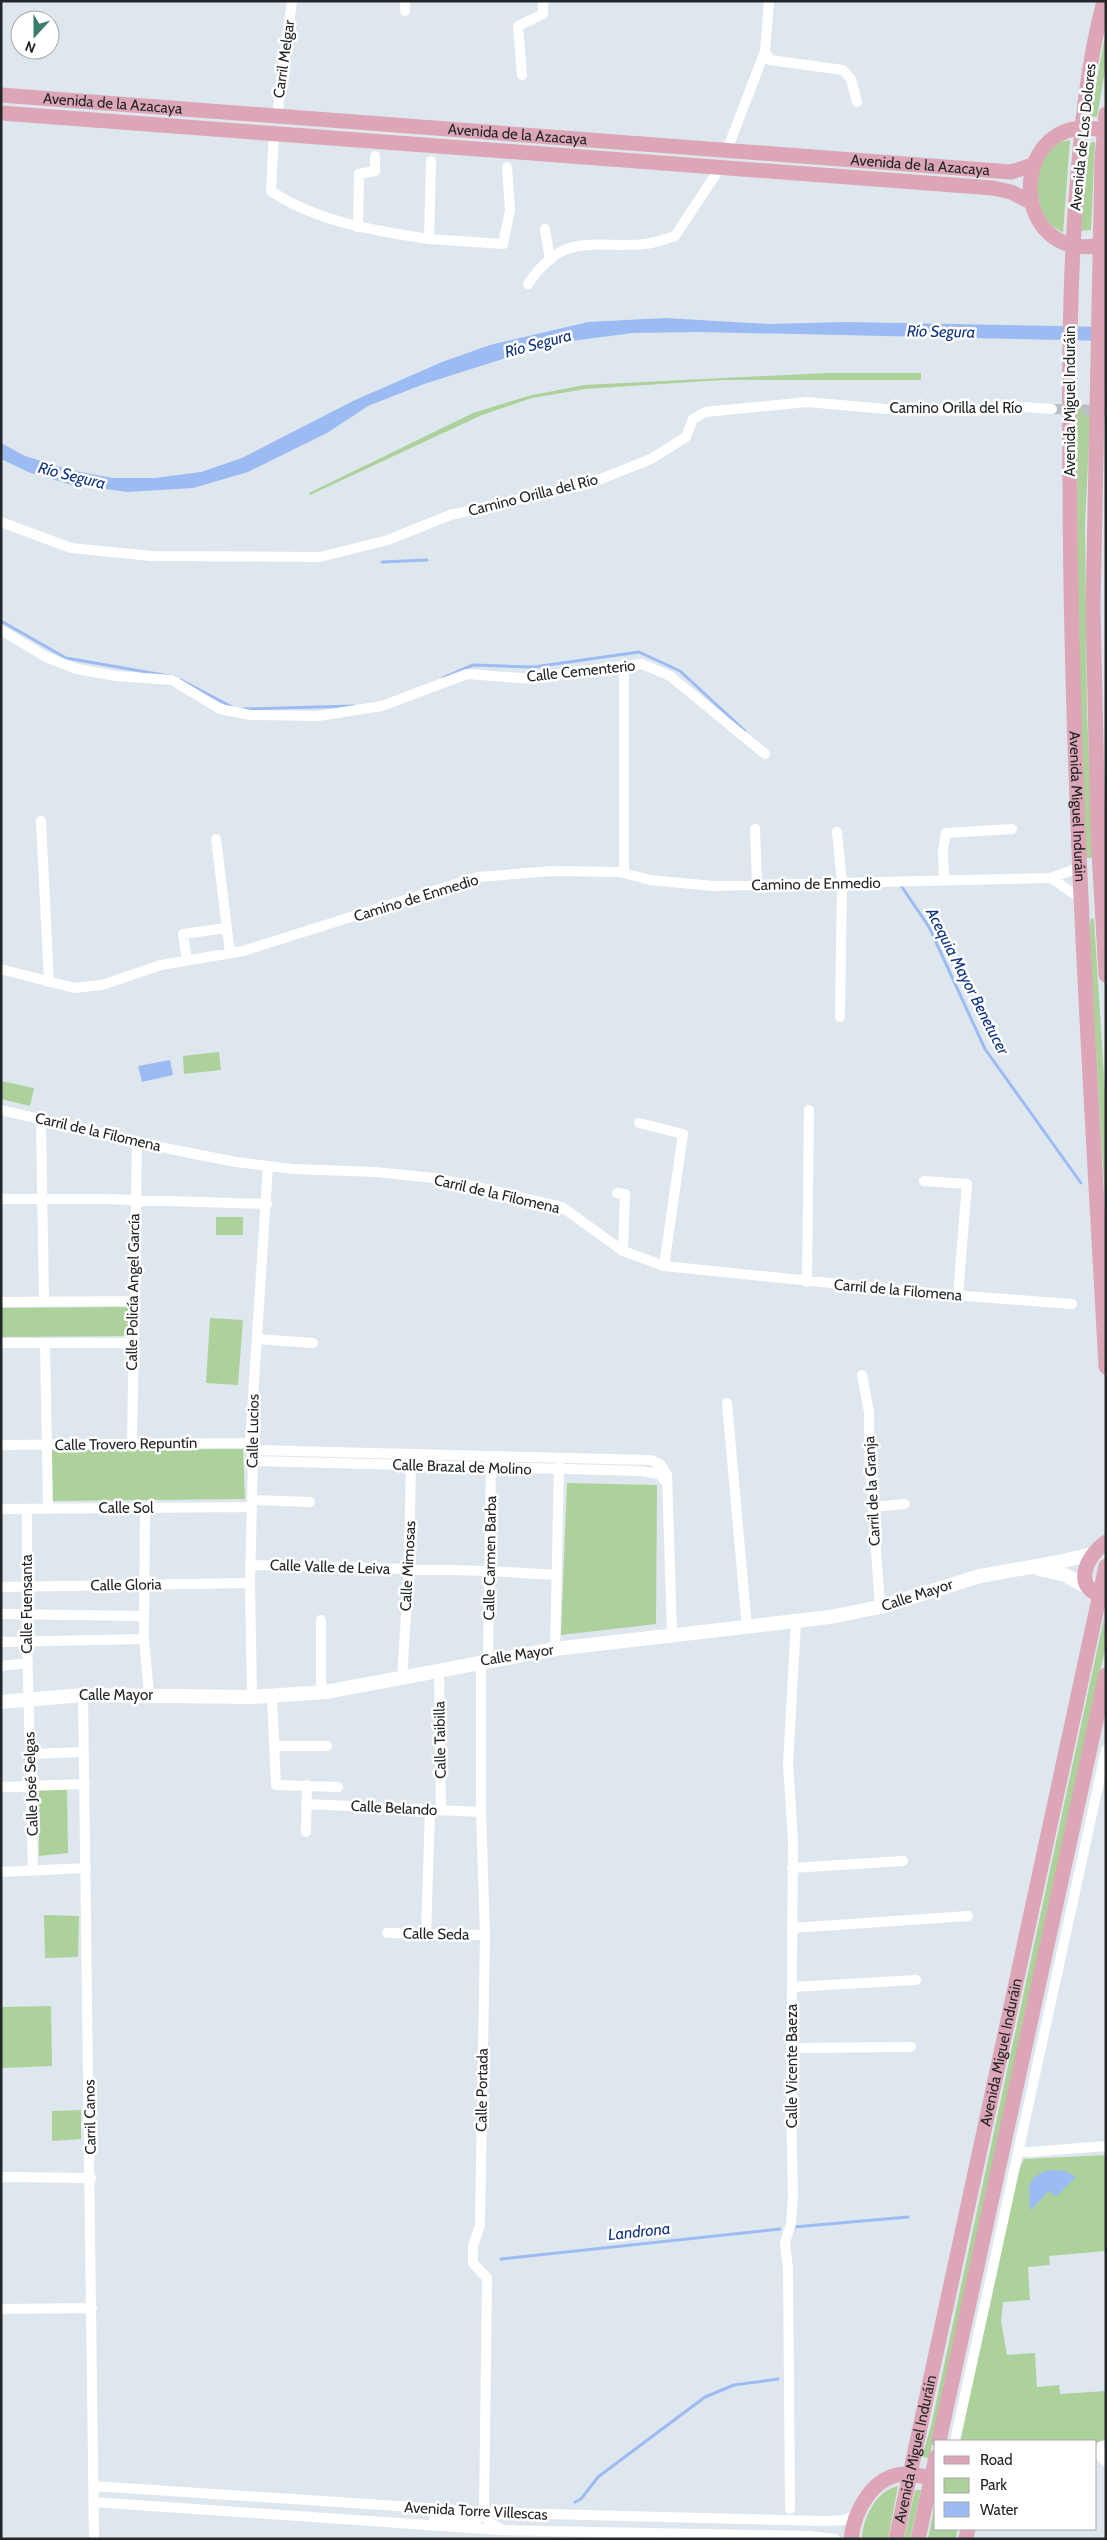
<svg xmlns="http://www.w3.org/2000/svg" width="1107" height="2540" font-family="Cabin,sans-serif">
<rect width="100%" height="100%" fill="#dee7ee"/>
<path fill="#add19b" d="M1106,30V65L1097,117H1090Z
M1070,140L1063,233L1051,225L1043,217L1035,182L1037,172L1050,150L1060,142Z
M1095,142L1091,230L1081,231L1089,143Z
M827,373H921V380H722L585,389L532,398L482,415L310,495L309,493L473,413L528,396L584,385Z
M1077,405H1091L1085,523L1087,711L1093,858H1085L1078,621Z
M1091,918L1094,919L1106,1108V1220L1089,931Z
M219,1052L221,1070L184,1074L183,1056Z
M1,1081L34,1088L30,1106L1,1099Z
M216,1217H243V1235H216Z
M129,1307L128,1336L1,1337V1308Z
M210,1318L243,1320L238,1385L206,1383Z
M243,1449L245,1499L50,1501L49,1450Z
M567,1483L657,1485L656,1624L561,1635Z
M1104,1618L1106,1645L929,2459L922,2456L931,2426Z
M39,1789H67L68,1853L39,1856Z
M44,1915L79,1916L78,1957L45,1958Z
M51,2006L52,2066L1,2068V2007Z
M81,2110V2139L52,2141V2111Z
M1106,2155V2251L1049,2256L1050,2265L1028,2267L1030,2300L1003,2302L1001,2321L1007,2355L1035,2353L1037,2387L1059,2385L1060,2394L1106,2391V2439L1096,2443L960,2441L1019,2170L1024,2159Z
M898,2486L888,2539H862C863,2517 876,2491 898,2486Z
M915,2490H921L910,2539H904Z
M936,2498V2529H957L956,2539H928Z"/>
<path fill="#9dbbf3" d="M665,318L768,324L847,322L1106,327V341L700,332L633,333L571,341L506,358L424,384L368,406L327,433L248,472L193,488L128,492L72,485L28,472L1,459V443L25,456L70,470L113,478H155L201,472L242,458L355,400L442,362L490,345L588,322Z
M170,1060L173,1075L142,1082L138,1066Z
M1050,2170L1065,2171L1076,2177L1056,2197L1049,2191L1030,2211C1029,2188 1024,2177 1050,2170Z"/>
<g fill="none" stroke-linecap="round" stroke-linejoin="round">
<path stroke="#9dbbf3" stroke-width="3" d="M382,562L427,560
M1,621L66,658L175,677
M443,678L473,665L534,667L639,652L680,671L745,731
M181,680L232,707
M243,709L354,706
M902,887L929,927L985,1049L1081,1183
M793,2230L794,2227L908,2217
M501,2259L780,2229
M575,2502L581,2499L598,2477L705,2397L734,2385L778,2379"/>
<path stroke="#b8c0c6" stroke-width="10" stroke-dasharray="10 5" stroke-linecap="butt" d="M1052,409L1106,410"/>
<path stroke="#fff" stroke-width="10" d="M405,11V1
M765,51L770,60L843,70L851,79L857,102
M522,75L518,26L543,14V1
M277,116L292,1
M274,134L271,191C317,222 376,231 429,239L431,161
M727,150L765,51L769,1
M358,227L359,174L375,171V156
M545,229L550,260
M429,239L503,244L510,210L507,167
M528,284C565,230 591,249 645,244C655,243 665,239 675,236L720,168
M1,522L71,548L151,556L320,557L388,540L450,515L588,484L651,459L686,437L693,419L705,412L807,402L886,409L973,411L1010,406L1052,409
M1,630L46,657L77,669L116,676L172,680L220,709L250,715L318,716L382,706L467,674L533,679L572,672L642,664L670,676L765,754
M624,666V873
M41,821L49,982
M755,829L757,885
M837,832L842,883L840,1017
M216,839L230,953
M1051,878L1080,898
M944,881L943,850L946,833L1012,829
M187,960L183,934L227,928
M1,969L74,988L102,985L161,965L243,951L478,877L552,871L620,872L650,880L713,886L1051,878L1078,868
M1,1110L170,1149L236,1162L292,1169L375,1172L434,1178L478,1187L562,1207L623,1251L664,1266L939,1294L1072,1304
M41,1119L44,1302
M639,1123L683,1134L664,1266
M924,1181L967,1184L958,1295
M617,1193L625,1194L623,1251
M1,1199H104L267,1204
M807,1282L809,1110
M1,1302L133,1301
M257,1339L313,1343
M1,1343H133
M45,1343L48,1508
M862,1375L869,1412V1454L880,1607
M727,1403L747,1628
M132,1444L137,1141
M1,1445L250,1443
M252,1450L651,1460L661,1465L667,1475L672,1634
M253,1461L641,1471L659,1474L667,1483
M252,1500L310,1502
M872,1507L905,1504
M145,1508L144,1639L149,1694
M1,1509L252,1507
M27,1509V1641L33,1870
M250,1565L489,1571L557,1575
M1,1587L250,1583
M1,1614L144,1616
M1,1642L144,1639
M555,1649L559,1465
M488,1660L491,1462
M481,1661V1812L485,1935L480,2225L473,2246V2263L487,2278L484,2512L489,2522L503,2530
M1,1666L28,1663
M439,1669L441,1811
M402,1678L409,1569L411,1460
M321,1692V1620
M83,1695L94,2539
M252,1697L250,1583L253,1461L250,1443L268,1166
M272,1697L276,1785L338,1787
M274,1746H327
M30,1754L84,1752
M1,1787L85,1784
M306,1804L481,1812
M306,1832L307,1785
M792,1868L903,1861
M1,1872L86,1868
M792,1928L968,1916
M387,1933L485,1935
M426,1934L430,1810
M792,1987L916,1980
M791,2048L911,2047
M1018,2151L1030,2152L1106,2146
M1,2177L91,2178
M1,2309L92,2308
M955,2441L1106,1750
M1102,2446L1100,2456L1106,2462
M93,2486L504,2513L827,2521L845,2520L857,2513
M93,2502L500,2530L809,2536L835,2539
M790,2509L788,2269L785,2242L791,2224L793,2197L791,2103L793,1840L788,1764L796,1622
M434,2519L477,2520L484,2512"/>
<path stroke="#fff" stroke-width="14" d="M1039,1569L1065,1575L1089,1588
M1,1702L83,1695L252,1697L326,1692L555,1649L830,1617L880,1607L980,1576L1059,1562L1092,1554"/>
<g stroke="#dda6b7" stroke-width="15">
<path id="s1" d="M1104,1C1088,61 1082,123 1077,185C1069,285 1069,386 1070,487C1071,781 1090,1073 1106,1367"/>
<path id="s2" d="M1,95L1011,172L1033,165"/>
<path d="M1,113L993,188L1011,192L1031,202"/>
<path d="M1106,114L1102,159L1093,608L1098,834L1106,975"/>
<path d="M1106,131C1006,105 1004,269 1106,244"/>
<path d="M1106,1542C1085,1557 1071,1590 1106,1597"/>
<path d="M939,2441L1106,1675"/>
<path d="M851,2539C854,2511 873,2475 905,2474C915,2473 926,2477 936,2480"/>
<path id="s3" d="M896,2539L1106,1566"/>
<path d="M918,2539L936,2457"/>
<path d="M966,2539L968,2529"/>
</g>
</g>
<g text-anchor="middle" stroke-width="5" stroke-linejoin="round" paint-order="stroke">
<g font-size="15" fill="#222628" stroke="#fff">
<text transform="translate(284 59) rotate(-82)" y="5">Carril Melgar</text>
<text dy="5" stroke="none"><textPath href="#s2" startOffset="112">Avenida de la Azacaya</textPath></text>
<text dy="5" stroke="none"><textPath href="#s2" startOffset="518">Avenida de la Azacaya</textPath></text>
<text transform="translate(1083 137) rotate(-84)" y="5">Avenida de Los Dolores</text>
<text dy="5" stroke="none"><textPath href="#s2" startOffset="922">Avenida de la Azacaya</textPath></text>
<text transform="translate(1070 401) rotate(-90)" y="5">Avenida Miguel Induráin</text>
<text x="956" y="413">Camino Orilla del Río</text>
<text transform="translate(533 495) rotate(-14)" y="5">Camino Orilla del Río</text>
<text transform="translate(581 671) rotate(-6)" y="5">Calle Cementerio</text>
<text dy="5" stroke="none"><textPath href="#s1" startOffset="808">Avenida Miguel Induráin</textPath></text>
<text transform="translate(816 884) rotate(-1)" y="5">Camino de Enmedio</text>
<text transform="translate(416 898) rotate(-17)" y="5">Camino de Enmedio</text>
<text transform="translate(98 1132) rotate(13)" y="5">Carril de la Filomena</text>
<text transform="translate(497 1194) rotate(13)" y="5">Carril de la Filomena</text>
<text transform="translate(898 1290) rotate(5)" y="5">Carril de la Filomena</text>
<text transform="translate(133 1292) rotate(-89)" y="5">Calle Policía Angel García</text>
<text transform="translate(253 1431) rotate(-89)" y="5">Calle Lucios</text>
<text transform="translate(126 1444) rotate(-1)" y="5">Calle Trovero Repuntín</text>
<text transform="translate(462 1467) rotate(2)" y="5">Calle Brazal de Molino</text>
<text transform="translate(872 1491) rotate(-93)" y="5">Carril de la Granja</text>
<text x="126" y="1513">Calle Sol</text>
<text transform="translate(490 1558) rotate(-89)" y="5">Calle Carmen Barba</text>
<text transform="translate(408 1566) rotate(-87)" y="5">Calle Mimosas</text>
<text transform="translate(330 1567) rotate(2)" y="5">Calle Valle de Leiva</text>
<text transform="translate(126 1585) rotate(-1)" y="5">Calle Gloria</text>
<text transform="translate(917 1595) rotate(-18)" y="5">Calle Mayor</text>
<text transform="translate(27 1604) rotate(-90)" y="5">Calle Fuensanta</text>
<text transform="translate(517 1655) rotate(-9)" y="5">Calle Mayor</text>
<text x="116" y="1700">Calle Mayor</text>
<text transform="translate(440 1740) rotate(-91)" y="5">Calle Taibilla</text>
<text transform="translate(31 1784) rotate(-92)" y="5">Calle José Selgas</text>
<text transform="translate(394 1808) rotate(3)" y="5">Calle Belando</text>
<text transform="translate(436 1934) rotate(1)" y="5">Calle Seda</text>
<text dy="5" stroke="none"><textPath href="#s3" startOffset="498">Avenida Miguel Induráin</textPath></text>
<text transform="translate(792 2066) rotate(-90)" y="5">Calle Vicente Baeza</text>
<text transform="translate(482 2090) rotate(-89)" y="5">Calle Portada</text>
<text transform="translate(90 2117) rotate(-91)" y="5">Carril Canos</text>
<text dy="5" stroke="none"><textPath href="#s3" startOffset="92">Avenida Miguel Induráin</textPath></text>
<text transform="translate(476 2511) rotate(3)" y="5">Avenida Torre Villescas</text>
</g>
<g font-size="16" font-style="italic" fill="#113584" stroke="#fff">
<text transform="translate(941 331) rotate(1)" y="6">Río Segura</text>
<text transform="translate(538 343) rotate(-15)" y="6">Río Segura</text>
<text transform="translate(72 475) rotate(14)" y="6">Río Segura</text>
<text transform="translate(968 981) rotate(63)" y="6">Acequia Mayor Benetucer</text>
<text transform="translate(639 2231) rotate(-6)" y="6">Landrona</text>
</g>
</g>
<rect width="1107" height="2540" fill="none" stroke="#222628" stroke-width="5"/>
<rect x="934" y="2440" width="162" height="90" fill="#ffffff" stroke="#a7a8a9"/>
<rect x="944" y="2456" width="25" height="8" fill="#dda6b7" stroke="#a7a8a9"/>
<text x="980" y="2465" font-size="15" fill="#222628">Road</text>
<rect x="944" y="2478" width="25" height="15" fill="#add19b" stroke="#a7a8a9"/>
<text x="980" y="2490" font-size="15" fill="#222628">Park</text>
<rect x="944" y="2502" width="25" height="15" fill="#9dbbf3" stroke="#a7a8a9"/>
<text x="980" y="2515" font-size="15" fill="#222628">Water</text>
<g transform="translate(35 35) rotate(201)"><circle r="24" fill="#ffffff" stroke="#a7a8a9"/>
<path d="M0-4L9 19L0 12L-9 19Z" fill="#3b7d6d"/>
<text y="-8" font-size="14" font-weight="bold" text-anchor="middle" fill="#222628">N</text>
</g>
</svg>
